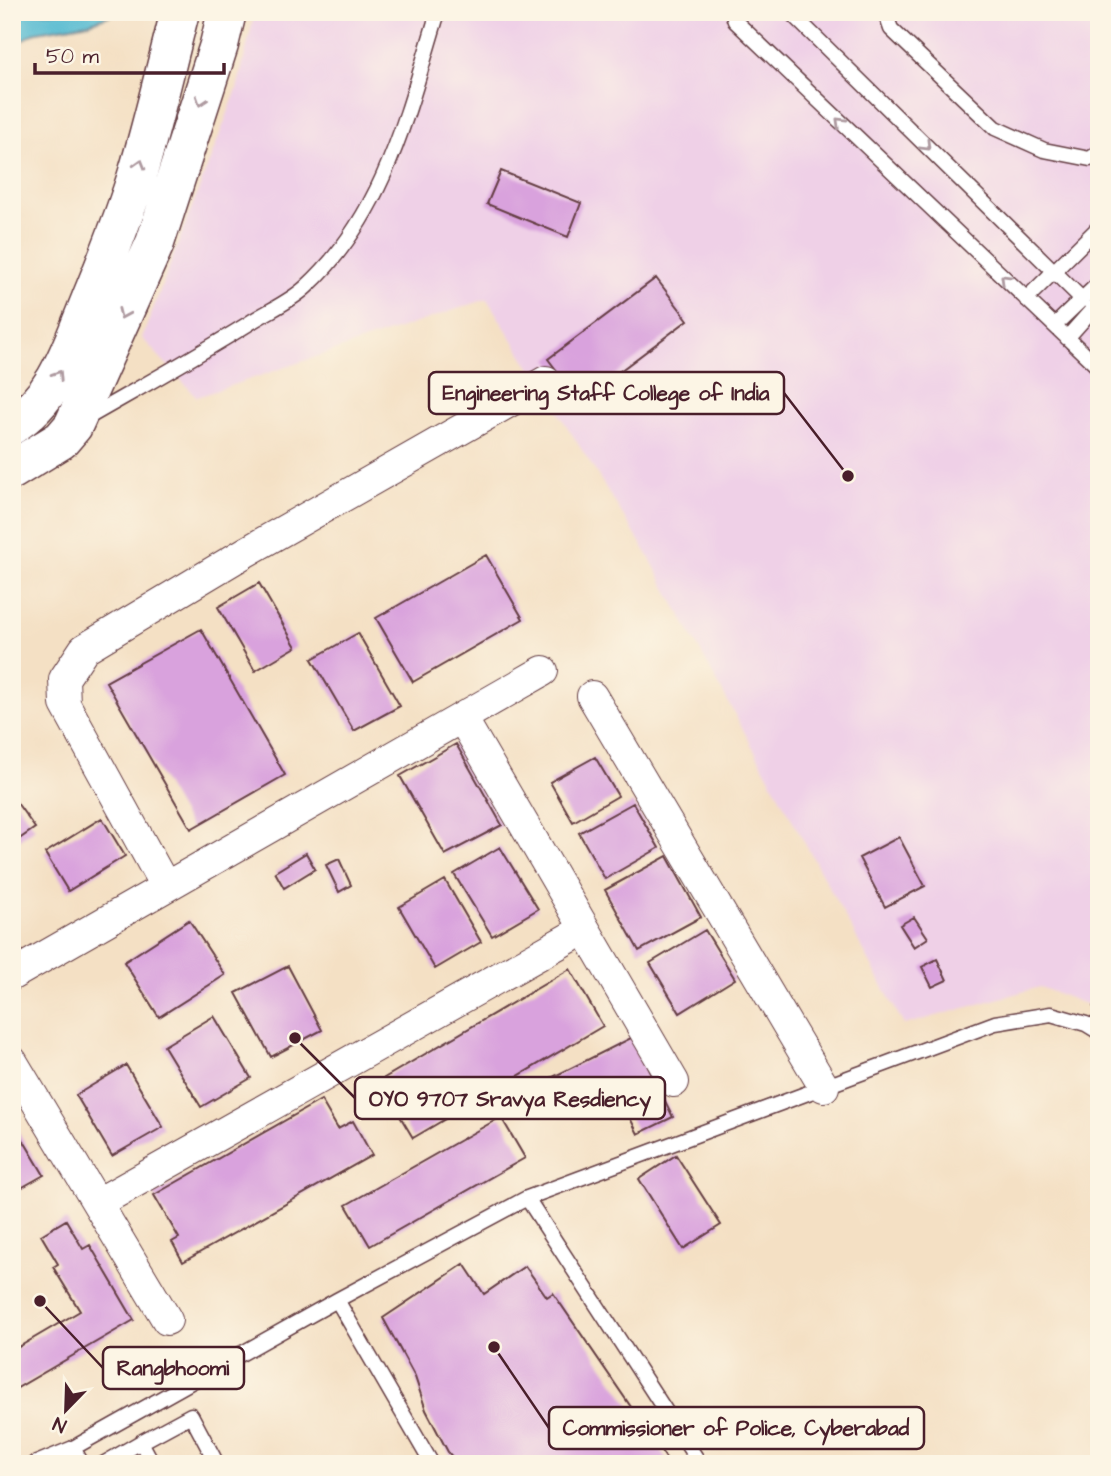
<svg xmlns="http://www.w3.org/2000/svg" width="1111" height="1476" font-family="'Architects Daughter',sans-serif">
<rect width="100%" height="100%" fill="#fcf5e5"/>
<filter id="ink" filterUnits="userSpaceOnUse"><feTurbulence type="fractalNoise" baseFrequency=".0143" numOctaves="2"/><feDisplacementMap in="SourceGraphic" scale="14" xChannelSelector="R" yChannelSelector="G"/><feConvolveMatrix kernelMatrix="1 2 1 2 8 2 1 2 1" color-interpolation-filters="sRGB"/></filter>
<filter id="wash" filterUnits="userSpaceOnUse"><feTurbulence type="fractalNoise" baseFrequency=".00686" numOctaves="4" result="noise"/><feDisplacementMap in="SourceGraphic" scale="28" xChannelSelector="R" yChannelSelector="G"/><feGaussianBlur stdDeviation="1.57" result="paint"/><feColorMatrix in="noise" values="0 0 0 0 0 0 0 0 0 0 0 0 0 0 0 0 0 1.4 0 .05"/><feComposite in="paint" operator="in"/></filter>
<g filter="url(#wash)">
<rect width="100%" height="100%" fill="#f4e0c4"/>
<path fill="#efd0e7" d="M255,12H1099V1009L1040,987L904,1025L648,555L487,299L197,397L142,338L237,89Z"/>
<path fill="#53bad1" stroke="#4e6c7e" stroke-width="2" d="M12,12H119L89,23L37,32L12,46Z"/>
<g id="blocks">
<path fill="#d9a2dd" d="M501,171L581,203L568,237L487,204Z
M656,278L688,320L580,401L548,359Z
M486,555L523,619L413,682L376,618Z
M259,583L296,647L255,671L218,607Z
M201,629L285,775L191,829L106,682Z
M358,633L400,706L354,731L312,659Z
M456,744L502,825L445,855L400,776Z
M595,757L618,796L573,822L550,782Z
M12,796L35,828L12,844Z
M633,803L659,848L605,879L579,833Z
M102,818L125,856L68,891L45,853Z
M899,837L925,886L885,907L859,858Z
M500,847L538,909L492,936L454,874Z
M306,853L315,869L284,888L275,872Z
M667,856L701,917L639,951L605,890Z
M339,859L351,885L339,892L326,865Z
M445,880L481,942L435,969L399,907Z
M914,917L928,938L914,947L900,925Z
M189,920L225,975L159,1017L124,962Z
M705,930L735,979L680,1013L650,963Z
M937,959L947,980L932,987L922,967Z
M288,966L322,1030L271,1057L236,993Z
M570,969L603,1026L413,1138L379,1081Z
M214,1016L251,1078L201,1107L164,1046Z
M633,1037L673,1117L638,1134L611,1080L554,1108L541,1083Z
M126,1065L163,1127L112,1156L76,1095Z
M321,1100L338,1129L353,1121L372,1155L183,1262L172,1242L179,1238L154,1195Z
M501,1117L525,1158L370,1246L346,1205Z
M12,1121L44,1175L12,1193Z
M676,1155L721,1225L683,1249L639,1179Z
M66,1220L83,1249L90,1245L134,1320L12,1391V1351L80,1311L53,1267L58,1264L41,1235Z
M464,1264L484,1294L525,1266L547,1297L553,1293L670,1464H458L448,1452L426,1410L415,1377L383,1318Z"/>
</g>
</g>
<g filter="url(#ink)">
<use href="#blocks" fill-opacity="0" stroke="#643c42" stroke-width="2"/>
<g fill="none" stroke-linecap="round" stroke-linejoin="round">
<defs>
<path id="lane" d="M732,12L735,21L1099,368
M790,12L1083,300
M885,12L891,29L995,128L1044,150L1090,159L1099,152
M1026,299L1099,227
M1055,325L1099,283
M1067,338L1099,302
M87,418C141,387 195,357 248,324C266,312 290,302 306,287C385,215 408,110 438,12
M527,1198L700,1464
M337,1300L432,1464
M141,1442L191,1415L217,1464
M73,1448L82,1464
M34,1464L73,1448L337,1300L527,1198L995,1023L1051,1014L1086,1024L1099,1032
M103,1464L141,1442L153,1464"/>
<path id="street" d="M592,696L824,1087
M462,718L674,1082
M165,886L65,704L64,679L84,649L246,552L546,381
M12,975L543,671
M12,1061L167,1320
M98,1203L585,929"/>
<path id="secondary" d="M12,425C57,397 71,347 90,301C107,259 125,216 138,172C154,119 166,65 180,12
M12,470L61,440L73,426L155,243L219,45L227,12"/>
</defs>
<use href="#lane" stroke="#643c42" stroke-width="17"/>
<use href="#street" stroke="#643c42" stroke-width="32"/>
<use href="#secondary" stroke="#643c42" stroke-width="41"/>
<path stroke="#643c42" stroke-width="4.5" stroke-dasharray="2 5" stroke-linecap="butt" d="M1094,1008L1099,998"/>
<use href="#lane" stroke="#fff" stroke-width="14"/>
<use href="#street" stroke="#fff" stroke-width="30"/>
<use href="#secondary" stroke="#fff" stroke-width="38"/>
</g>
<defs><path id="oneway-chevron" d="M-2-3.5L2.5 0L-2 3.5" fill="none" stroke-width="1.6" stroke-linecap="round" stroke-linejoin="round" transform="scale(1.75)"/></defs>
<g stroke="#ae9aa0">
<use href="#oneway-chevron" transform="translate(201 101) rotate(108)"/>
<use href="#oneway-chevron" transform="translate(840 122) rotate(-136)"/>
<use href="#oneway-chevron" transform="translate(926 146) rotate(45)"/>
<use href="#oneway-chevron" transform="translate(140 164) rotate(-74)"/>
<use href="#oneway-chevron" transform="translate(1005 279) rotate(-136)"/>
<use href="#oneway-chevron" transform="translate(123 314) rotate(114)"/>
<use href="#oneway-chevron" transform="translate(58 375) rotate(-57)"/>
</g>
</g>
<path fill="none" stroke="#4a1f2b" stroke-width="2.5" d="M848 476L784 393M295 1038L355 1098M40 1301L103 1368M494 1347L549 1428"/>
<g fill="#4a1f2b" stroke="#fcf5e5" stroke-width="2.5">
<circle cx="848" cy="476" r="7"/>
<circle cx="295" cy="1038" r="7"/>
<circle cx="40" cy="1301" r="7"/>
<circle cx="494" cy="1347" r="7"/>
</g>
<g fill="#fcf5e5" stroke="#4a1f2b" stroke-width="2.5">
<rect x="429" y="372" width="355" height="42" rx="7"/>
<rect x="355" y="1077" width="310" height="42" rx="7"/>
<rect x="103" y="1347" width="141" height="42" rx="7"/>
<rect x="549" y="1407" width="375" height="42" rx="7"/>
</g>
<g font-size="21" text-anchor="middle" font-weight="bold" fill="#4a1f2b">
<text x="606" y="400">Engineering Staff College of India</text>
<text x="510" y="1106">OYO 9707 Sravya Resdiency</text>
<text x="173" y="1375">Rangbhoomi</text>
<text x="736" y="1435">Commissioner of Police, Cyberabad</text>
</g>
<rect width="1111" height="1476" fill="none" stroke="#fcf5e5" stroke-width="42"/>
<g transform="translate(66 1410) rotate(203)" stroke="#fcf5e5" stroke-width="5" paint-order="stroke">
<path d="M0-5L12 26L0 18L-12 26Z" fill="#4a1f2b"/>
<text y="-10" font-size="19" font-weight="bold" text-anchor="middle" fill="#4a1f2b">N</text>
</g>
<path d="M35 63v10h189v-10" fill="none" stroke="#4a1f2b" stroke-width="3.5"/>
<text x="46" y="63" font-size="21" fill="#4a1f2b" stroke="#fcf5e5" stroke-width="5" paint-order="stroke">50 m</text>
</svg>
